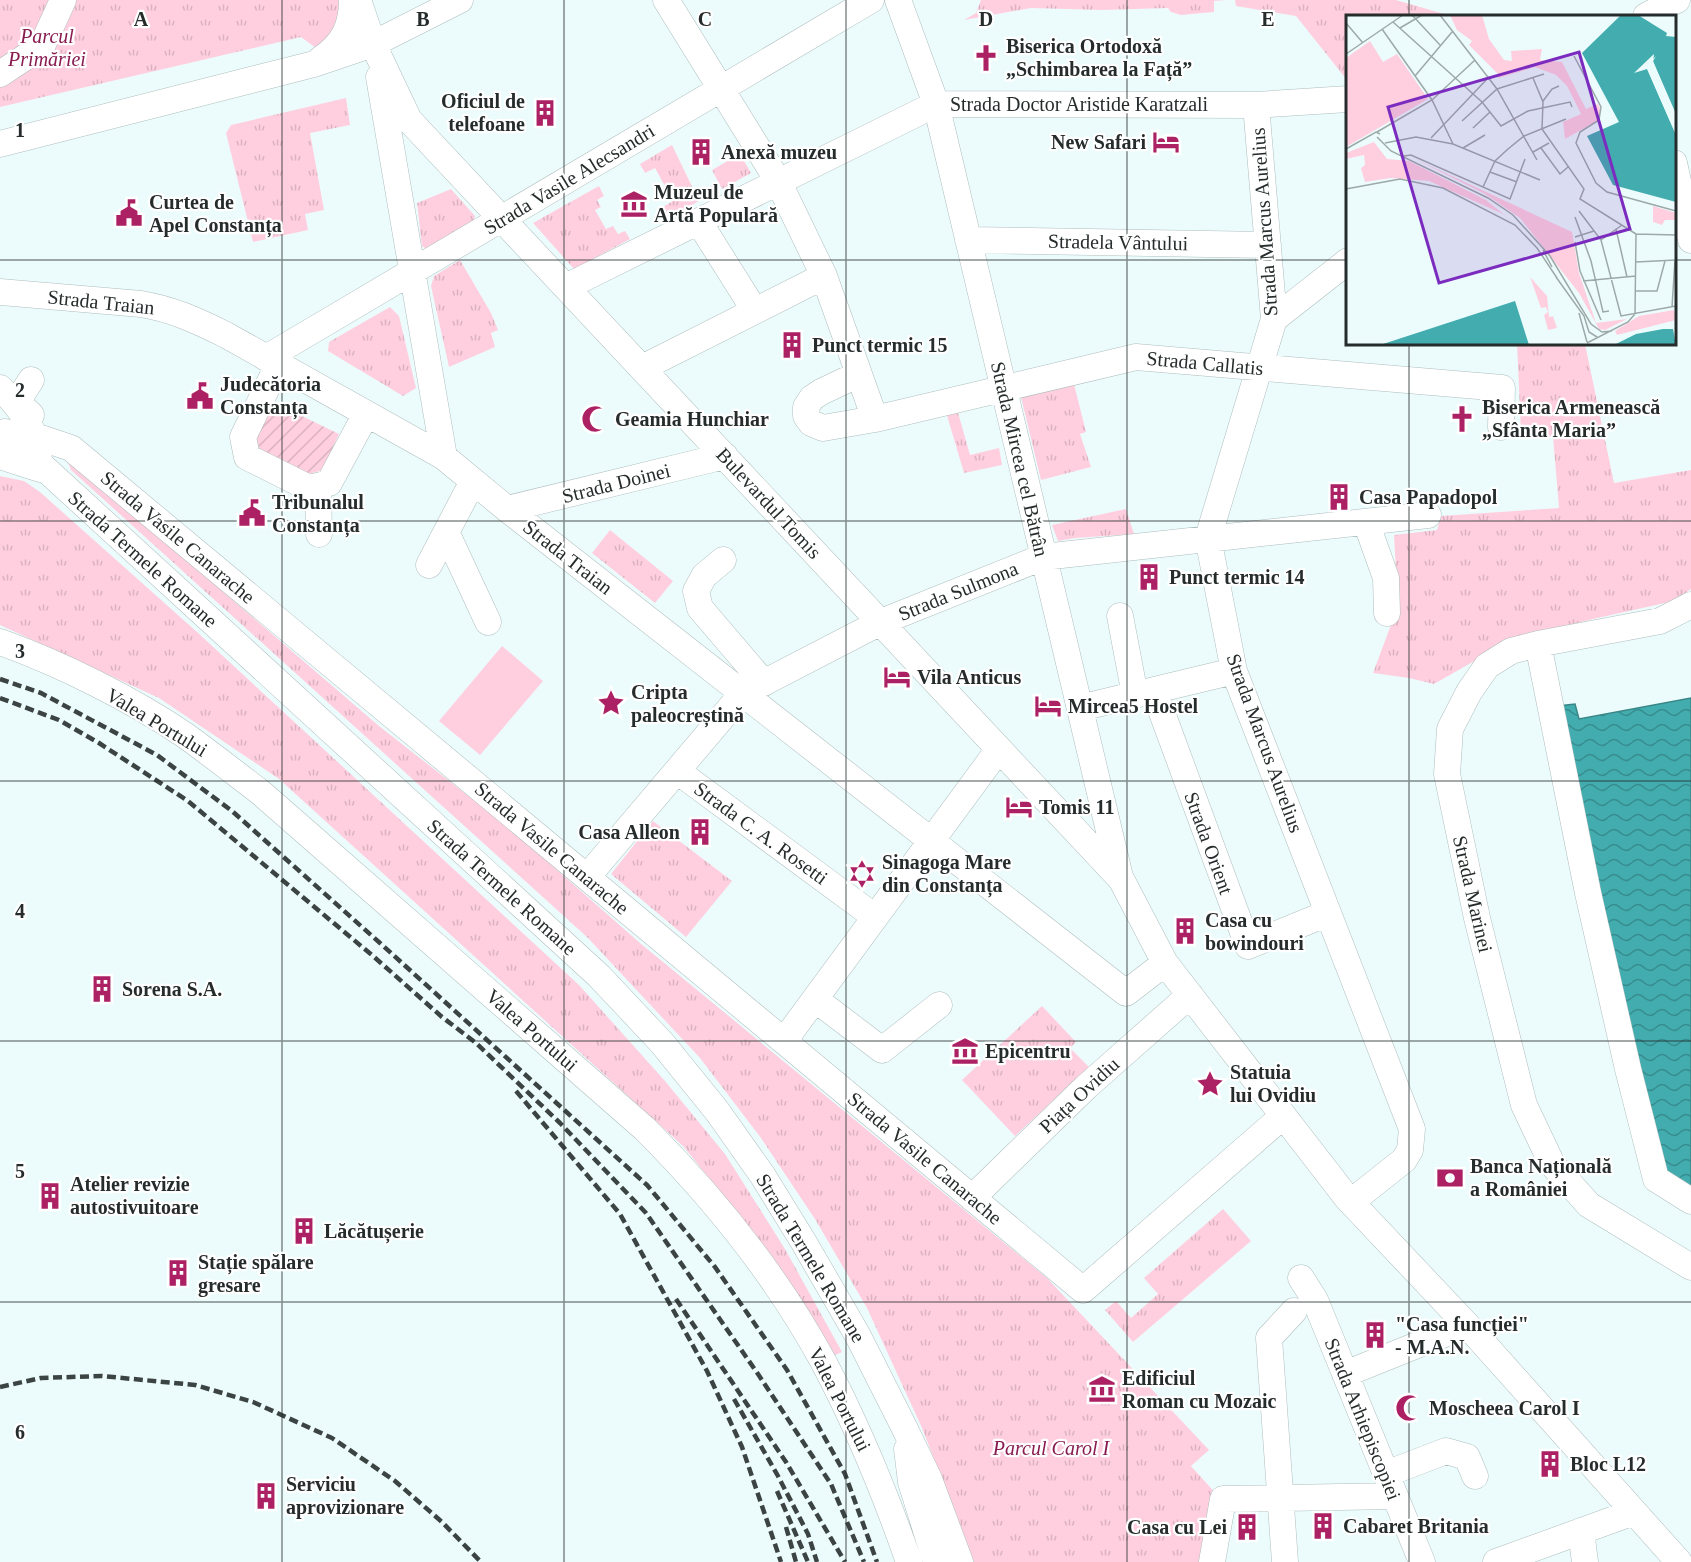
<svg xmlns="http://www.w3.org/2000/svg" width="1691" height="1562" font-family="'Times New Roman',serif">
<defs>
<pattern id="grass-tufts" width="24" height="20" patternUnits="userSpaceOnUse" patternTransform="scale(1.5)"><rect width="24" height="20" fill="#ffcfdf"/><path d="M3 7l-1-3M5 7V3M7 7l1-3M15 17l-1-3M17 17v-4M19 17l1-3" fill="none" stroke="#dab2c0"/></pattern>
<pattern id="garden-furrows" width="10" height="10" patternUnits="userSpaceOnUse" patternTransform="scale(1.5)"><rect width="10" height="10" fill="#ffcfdf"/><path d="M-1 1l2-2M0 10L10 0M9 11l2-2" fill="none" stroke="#dab2c0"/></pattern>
<pattern id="water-waves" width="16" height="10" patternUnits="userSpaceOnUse" patternTransform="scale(1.5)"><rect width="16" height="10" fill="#42acae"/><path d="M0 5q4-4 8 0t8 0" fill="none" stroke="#378c8e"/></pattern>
</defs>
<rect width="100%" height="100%" fill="#ecfcfc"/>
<path fill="url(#grass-tufts)" d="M0,0H338L342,11L335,34L316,48L301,37L0,107Z
M981,0H1227L1214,1V12L1181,15L1171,12L1168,8L1103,10L1031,8L964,20L976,13Z
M1235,0H1396L1451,16H1348L1347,80L1296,16L1236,6Z
M346,98L350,125L310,133L324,210L305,214L308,230L253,242L226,133L231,125Z
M672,145L699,201L667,219L661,208L673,201L655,168L645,173L640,164Z
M740,154L751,173L722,189L712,170Z
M599,186L604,196L597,200L601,207L595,210L606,229L613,226L618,234L625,231L630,239L574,269L533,223Z
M451,189L475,216L473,222L428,250L422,246L417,203Z
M460,260L491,313L498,330L491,333L495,347L449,367L431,286L434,276Z
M390,307L399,316L416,388L403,396L328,351L329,342Z
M1517,344H1585L1614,483L1691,470V589L1674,601L1593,619L1515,638L1434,684L1409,678L1373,673L1398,606L1394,535L1437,530L1441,516L1559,508L1553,437L1521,433Z
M1073,380L1086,432L1080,434L1091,467L1041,480L1021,397Z
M957,409L970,455L999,448L1002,465L964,473L946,412Z
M66,457L379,726L508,827L640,943L1047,1278L1209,1450L1191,1466L1219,1497L1201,1562H974L922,1428L867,1308L815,1219L761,1138L700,1058L587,937L71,470Z
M0,476L24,481L40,492L197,632L579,985L665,1081L725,1154L785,1249L842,1352L833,1356L761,1242L683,1146L279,779L159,698L0,625Z
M1126,509L1134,534L1075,538L1058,541L1052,525Z
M610,530L673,581L655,603L592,553Z
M653,821L732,881L686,937L611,874Z
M1042,1006L1076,1042L1070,1048L1089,1067L1015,1136L962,1080Z
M1223,1209L1251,1241L1133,1342L1105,1310L1116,1301L1131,1318L1158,1294L1144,1278Z"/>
<path fill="url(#garden-furrows)" d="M271,401L339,434L323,470L309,474L260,449L254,437Z"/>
<path fill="#ffcfdf" d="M502,646L543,681L480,755L439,721Z"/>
<path fill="url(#water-waves)" stroke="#3a8687" stroke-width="1.5" d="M1691,698V1188L1659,1169L1558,706L1575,704L1579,719Z"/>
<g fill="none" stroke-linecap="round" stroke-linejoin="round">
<defs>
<path id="minor" d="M358,0L373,44L409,120L1119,877
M666,0L778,181L824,276L875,419
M898,0L936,104L1120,877L1165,963L1347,1198L1467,1325L1679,1562
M1646,16L1677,0
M321,59C343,44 352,27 352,0
M0,74L42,46L63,0
M379,77L444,457
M1256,105L1274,319L1208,538L1234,671L1412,1129L1410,1150L1404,1160L1351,1202
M0,144L314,64L373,44L460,0
M1674,163L1691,240
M699,222L755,311
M968,240L1268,245
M566,287L936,104L1256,105L1348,99
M0,292L141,304C172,309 198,321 226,335L444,457L507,509L1126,993L1165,963
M1274,319L1348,261
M266,358L871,0
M278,365L243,437L247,457L309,488L329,483L366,414
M642,368L824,276
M859,374L821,392L812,398L806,407V416L811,423L823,428L875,419L1136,357L1502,388L1501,427
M0,388C19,405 32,427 40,450
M31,415L17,402L31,380
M5,432L599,976L662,1043L717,1111L763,1176L803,1241L858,1336L904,1427L929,1479L960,1562
M6,434L44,439L71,448L1083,1290L1283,1116
M0,456L40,469
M318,486L319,534
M507,509L725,456
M1366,522L1386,578L1387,613
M447,534L488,622
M723,560L704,576L696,591L700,608L764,683
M429,565L473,481
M1691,605L1660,621L1538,644L1511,651L1487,666L1469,692L1450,729L1447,774L1477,918L1524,1105L1552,1164L1589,1205L1691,1267
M1120,616L1135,695
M0,642C61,664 132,699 186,736C211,754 235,773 260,792L645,1129C714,1198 776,1275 823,1361C857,1425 885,1493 909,1562
M1538,644L1588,893L1628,1069L1656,1179L1691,1201
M1154,691L1248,946L1328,913
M1080,708L1234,671
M677,771L875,917
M587,877L742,694L881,622L1043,557L1428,515
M815,999L882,1050L939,1005
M784,1041L999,749
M972,1198L1086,1087L1190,995
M1301,1278L1315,1300L1422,1562
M1345,1374L1467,1325
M907,1449L911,1482L936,1562
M1386,1474L1446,1451L1467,1457L1475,1476
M1581,1531L1585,1562
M1212,1562L1223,1499L1395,1496
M1285,1562L1269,1338L1294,1311
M1496,1562L1634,1512"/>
</defs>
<use href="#minor" stroke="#aebdbd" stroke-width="27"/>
<use href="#minor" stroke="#fff" stroke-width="26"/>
<path stroke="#3c4343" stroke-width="4.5" stroke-dasharray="9 4.5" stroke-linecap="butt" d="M0,679L41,693L157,755L232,811L380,943L647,1185L715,1267L787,1370L845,1474L877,1562
M0,698L59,720L99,743L188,801L373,956L442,1017L476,1043L560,1123L646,1213L758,1374L831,1484L864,1562
M516,1091L620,1214L707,1371L742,1447L781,1562
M676,1299L786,1462L845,1562
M0,1387L41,1378L102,1376L195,1385L253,1402L332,1438L395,1481L442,1522L481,1562
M734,1399L778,1476L808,1534L817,1562
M777,1491L808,1562
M786,1527L796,1562"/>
</g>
<path fill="none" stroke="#262c2c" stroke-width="1.5" stroke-opacity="0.55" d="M282,0V1562M564,0V1562M846,0V1562M1127,0V1562M1409,0V16M0,260H1348M1674,260H1691M1409,344V1562M0,521H1691M0,781H1691M0,1041H1691M0,1302H1691"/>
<defs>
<symbol id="church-bare" viewBox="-9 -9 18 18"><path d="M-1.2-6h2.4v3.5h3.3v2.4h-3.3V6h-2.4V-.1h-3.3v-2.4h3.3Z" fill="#ab2164" stroke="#fff" stroke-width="2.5" paint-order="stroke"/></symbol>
<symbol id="building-bare" viewBox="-9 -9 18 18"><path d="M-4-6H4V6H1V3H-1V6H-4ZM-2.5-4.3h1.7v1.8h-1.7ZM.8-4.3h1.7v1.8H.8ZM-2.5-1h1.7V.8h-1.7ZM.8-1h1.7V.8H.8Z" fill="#ab2164" stroke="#fff" stroke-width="2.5" paint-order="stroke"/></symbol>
<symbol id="hotel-bare" viewBox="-9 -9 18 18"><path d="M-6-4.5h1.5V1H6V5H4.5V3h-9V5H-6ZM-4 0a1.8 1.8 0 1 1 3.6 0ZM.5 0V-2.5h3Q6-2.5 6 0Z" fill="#ab2164" stroke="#fff" stroke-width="2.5" paint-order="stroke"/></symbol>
<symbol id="museum-bare" viewBox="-9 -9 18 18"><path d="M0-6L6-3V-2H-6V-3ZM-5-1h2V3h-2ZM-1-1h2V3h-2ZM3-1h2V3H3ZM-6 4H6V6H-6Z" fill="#ab2164" stroke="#fff" stroke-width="2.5" paint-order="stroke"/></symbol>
<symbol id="civic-bare" viewBox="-9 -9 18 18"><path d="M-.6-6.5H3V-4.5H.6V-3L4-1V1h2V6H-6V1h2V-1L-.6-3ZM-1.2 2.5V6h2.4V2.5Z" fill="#ab2164" stroke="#fff" stroke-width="2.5" paint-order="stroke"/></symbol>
<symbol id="mosque-bare" viewBox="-9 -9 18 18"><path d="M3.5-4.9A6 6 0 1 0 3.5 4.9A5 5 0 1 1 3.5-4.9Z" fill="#ab2164" stroke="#fff" stroke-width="2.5" paint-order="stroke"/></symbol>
<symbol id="sight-bare" viewBox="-9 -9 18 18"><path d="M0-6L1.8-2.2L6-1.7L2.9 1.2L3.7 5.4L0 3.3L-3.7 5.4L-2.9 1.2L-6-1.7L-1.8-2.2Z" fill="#ab2164" stroke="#fff" stroke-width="2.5" paint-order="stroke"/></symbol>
<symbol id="synagogue-bare" viewBox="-9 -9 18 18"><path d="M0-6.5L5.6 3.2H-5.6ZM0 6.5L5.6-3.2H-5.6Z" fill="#ab2164" stroke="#fff" stroke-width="2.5" paint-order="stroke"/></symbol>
<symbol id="bank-bare" viewBox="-9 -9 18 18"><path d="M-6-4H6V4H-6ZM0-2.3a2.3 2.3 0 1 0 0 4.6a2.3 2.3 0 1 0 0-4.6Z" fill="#ab2164" stroke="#fff" stroke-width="2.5" paint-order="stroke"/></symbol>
</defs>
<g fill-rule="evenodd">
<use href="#church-bare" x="967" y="39" width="38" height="38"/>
<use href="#building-bare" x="526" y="94" width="38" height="38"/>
<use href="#hotel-bare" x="1147" y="123" width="38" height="38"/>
<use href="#building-bare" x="682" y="133" width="38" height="38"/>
<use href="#museum-bare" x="615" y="185" width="38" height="38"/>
<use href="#civic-bare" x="110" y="194" width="38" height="38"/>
<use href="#building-bare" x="773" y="326" width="38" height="38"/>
<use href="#civic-bare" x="181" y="377" width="38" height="38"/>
<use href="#mosque-bare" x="576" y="400" width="38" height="38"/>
<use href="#church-bare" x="1443" y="400" width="38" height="38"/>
<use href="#building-bare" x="1320" y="478" width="38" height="38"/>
<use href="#civic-bare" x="233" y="494" width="38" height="38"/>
<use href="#building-bare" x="1130" y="558" width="38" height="38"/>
<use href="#hotel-bare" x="878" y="658" width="38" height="38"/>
<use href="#sight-bare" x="592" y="684" width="38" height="38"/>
<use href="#hotel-bare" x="1029" y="687" width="38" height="38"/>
<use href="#hotel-bare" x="1000" y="788" width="38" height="38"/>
<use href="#building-bare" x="681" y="813" width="38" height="38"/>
<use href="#synagogue-bare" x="843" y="855" width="38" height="38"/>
<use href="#building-bare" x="1166" y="912" width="38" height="38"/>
<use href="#building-bare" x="83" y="970" width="38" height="38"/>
<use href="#museum-bare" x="946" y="1032" width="38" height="38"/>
<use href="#sight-bare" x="1191" y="1065" width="38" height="38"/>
<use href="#bank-bare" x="1431" y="1159" width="38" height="38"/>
<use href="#building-bare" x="31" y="1177" width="38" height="38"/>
<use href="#building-bare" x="285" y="1212" width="38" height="38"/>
<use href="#building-bare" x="159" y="1254" width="38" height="38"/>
<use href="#building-bare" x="1356" y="1316" width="38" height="38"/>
<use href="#museum-bare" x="1083" y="1370" width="38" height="38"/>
<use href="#mosque-bare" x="1390" y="1389" width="38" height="38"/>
<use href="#building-bare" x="1531" y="1445" width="38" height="38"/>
<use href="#building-bare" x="247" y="1477" width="38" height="38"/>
<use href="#building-bare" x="1304" y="1507" width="38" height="38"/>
<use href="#building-bare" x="1228" y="1508" width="38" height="38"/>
</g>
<g text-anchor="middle" stroke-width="4.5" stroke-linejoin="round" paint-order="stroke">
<g font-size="20" font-style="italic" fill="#881c50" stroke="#fff">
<text x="47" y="43">Parcul<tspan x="47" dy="23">Primăriei</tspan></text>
<text x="1051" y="1455">Parcul Carol I</text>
</g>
<g font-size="20" font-weight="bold" fill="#262c2c" stroke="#fff" text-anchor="start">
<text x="1006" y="53">Biserica Ortodoxă<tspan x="1006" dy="23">„Schimbarea la Față”</tspan></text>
<text x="525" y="108" text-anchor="end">Oficiul de<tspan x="525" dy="23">telefoane</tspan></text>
<text x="1146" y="149" text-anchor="end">New Safari</text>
<text x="721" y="159">Anexă muzeu</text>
<text x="654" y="199">Muzeul de<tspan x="654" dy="23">Artă Populară</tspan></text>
<text x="149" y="209">Curtea de<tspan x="149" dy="23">Apel Constanța</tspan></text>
<text x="812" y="352">Punct termic 15</text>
<text x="220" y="391">Judecătoria<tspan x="220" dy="23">Constanța</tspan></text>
<text x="1482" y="414">Biserica Armenească<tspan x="1482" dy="23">„Sfânta Maria”</tspan></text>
<text x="615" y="426">Geamia Hunchiar</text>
<text x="1359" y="504">Casa Papadopol</text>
<text x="272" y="509">Tribunalul<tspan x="272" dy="23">Constanța</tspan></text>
<text x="1169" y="584">Punct termic 14</text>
<text x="917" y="684">Vila Anticus</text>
<text x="631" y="699">Cripta<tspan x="631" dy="23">paleocreștină</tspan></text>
<text x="1068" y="713">Mircea5 Hostel</text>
<text x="1039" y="814">Tomis 11</text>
<text x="680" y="839" text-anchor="end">Casa Alleon</text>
<text x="882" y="869">Sinagoga Mare<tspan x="882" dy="23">din Constanța</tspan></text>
<text x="1205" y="927">Casa cu<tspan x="1205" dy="23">bowindouri</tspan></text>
<text x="122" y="996">Sorena S.A.</text>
<text x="985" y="1058">Epicentru</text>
<text x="1230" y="1079">Statuia<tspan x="1230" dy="23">lui Ovidiu</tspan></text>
<text x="1470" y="1173">Banca Națională<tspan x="1470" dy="23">a României</tspan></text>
<text x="70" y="1191">Atelier revizie<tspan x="70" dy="23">autostivuitoare</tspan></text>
<text x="324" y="1238">Lăcătușerie</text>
<text x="198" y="1269">Stație spălare<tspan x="198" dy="23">gresare</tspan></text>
<text x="1395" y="1331">"Casa funcției"<tspan x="1395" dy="23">- M.A.N.</tspan></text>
<text x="1122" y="1385">Edificiul<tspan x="1122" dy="23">Roman cu Mozaic</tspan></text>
<text x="1429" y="1415">Moscheea Carol I</text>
<text x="1570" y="1471">Bloc L12</text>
<text x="286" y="1491">Serviciu<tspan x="286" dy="23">aprovizionare</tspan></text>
<text x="1343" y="1533">Cabaret Britania</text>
<text x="1227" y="1534" text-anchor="end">Casa cu Lei</text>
</g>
<g font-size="20" fill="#262c2c" stroke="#fff">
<text x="1079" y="111">Strada Doctor Aristide Karatzali</text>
<text transform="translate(569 179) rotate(-31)" y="7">Strada Vasile Alecsandri</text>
<text transform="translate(1264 222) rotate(-94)" y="7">Strada Marcus Aurelius</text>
<text transform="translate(1118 242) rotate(1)" y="7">Stradela Vântului</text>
<text transform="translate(101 302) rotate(6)" y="7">Strada Traian</text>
<text transform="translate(1205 363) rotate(5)" y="7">Strada Callatis</text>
<text transform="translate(1020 459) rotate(77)" y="7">Strada Mircea cel Bătrân</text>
<text transform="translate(616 483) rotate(-14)" y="7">Strada Doinei</text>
<text transform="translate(769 503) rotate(47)" y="7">Bulevardul Tomis</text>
<text transform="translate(178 537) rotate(40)" y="7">Strada Vasile Canarache</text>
<text transform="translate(568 557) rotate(38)" y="7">Strada Traian</text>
<text transform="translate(143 559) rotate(42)" y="7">Strada Termele Romane</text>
<text transform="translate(958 591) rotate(-22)" y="7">Strada Sulmona</text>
<text transform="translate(157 722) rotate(31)" y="7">Valea Portului</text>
<text transform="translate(1265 743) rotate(70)" y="7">Strada Marcus Aurelius</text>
<text transform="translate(761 833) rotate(36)" y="7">Strada C. A. Rosetti</text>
<text transform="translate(1209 843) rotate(70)" y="7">Strada Orient</text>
<text transform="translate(552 848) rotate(40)" y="7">Strada Vasile Canarache</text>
<text transform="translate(502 887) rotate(42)" y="7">Strada Termele Romane</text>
<text transform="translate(1473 894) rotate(77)" y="7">Strada Marinei</text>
<text transform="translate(532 1030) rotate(41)" y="7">Valea Portului</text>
<text transform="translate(1079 1095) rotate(-43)" y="7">Piața Ovidiu</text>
<text transform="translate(925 1158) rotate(40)" y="7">Strada Vasile Canarache</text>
<text transform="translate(811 1258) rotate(59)" y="7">Strada Termele Romane</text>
<text transform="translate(840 1399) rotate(63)" y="7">Valea Portului</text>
<text transform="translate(1363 1419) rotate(68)" y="7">Strada Arhiepiscopiei</text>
</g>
</g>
<g transform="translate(1346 15)">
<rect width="330" height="330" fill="#ecfcfc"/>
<path d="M104,0H136L143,24L158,45L166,46L165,36L196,34L194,45L216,47L240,94L252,89L255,96L251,106L219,124L217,107L235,99L221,71L210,60L189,52L152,63V59L123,30L126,26L111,15ZM24,26L37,47L51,39L82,84L0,132V43ZM28,127L41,144L63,146L140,185L181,218L157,199L83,166L45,163L19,167L15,153L19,150L18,140L0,144V138ZM65,142L226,217L233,258L250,308L281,304L259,315L253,314L233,278L174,203L139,179ZM307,191L330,198V205H319L316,210L307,207ZM328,295L330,305L271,320L269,316L293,301Z" fill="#ffcfdf"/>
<path d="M184,262L201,281L203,302L207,301L211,313L202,315L198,300L202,297L200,292L195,293Z" fill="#ffcfdf"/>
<path d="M275,0H292L321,18L320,21L330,22V99L307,46L310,41L300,51L330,120V187L267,170L241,121L273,107L236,38ZM169,286L183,330H34ZM317,314H327L330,330H268L290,319Z" fill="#42acae"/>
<path d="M308,39L307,47L330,102L303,51L330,120L301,54L288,58Z" fill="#ecfcfc"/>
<path fill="none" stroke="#9da9a9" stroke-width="1.5" d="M66,0L94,30M94,0L151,74L191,145M47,7L136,87L155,111L182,96L224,87L226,92M0,8L17,28M54,13L76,0M36,14L86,85L107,129M0,39L57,0M228,41L255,92L253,105L234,117L230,128L250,168L261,177L330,196M69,61L106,17M187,63L197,87L196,114L238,174L234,184L290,219M197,86L206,74L213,71M116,106L151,74L198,59M127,113L144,97M31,117L86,85L129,45M31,122L45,136L142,183L167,200L204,241L245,309L256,317L266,316M85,123L143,62M39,128L70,122L107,129L194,165M117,133L139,120M195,133L214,159L222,152M0,134L30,117L34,119M187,137L203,128M58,141L65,140L164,184L179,144M144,157L171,167M137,172L149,146L162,134L178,121L220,104M0,174L54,164L97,173L169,210L191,233L211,263M233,196L255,225L275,301L330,291M229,202L245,246L257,297L263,296M270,214L281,262M290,219L330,220M229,222L248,216M255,225L276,210M229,227L234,256L255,305M197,235L206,252M290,247L330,245M210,262L238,301L243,317L251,322M237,266L290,261M289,276H311L319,246M326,292L329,245M233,298L241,327M289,299L290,219M241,328L282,307L289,299"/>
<path fill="#7b2cbf" fill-opacity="0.15" stroke="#7b2cbf" stroke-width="3" d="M233,37L284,214L93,268L42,92Z"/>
<rect width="330" height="330" fill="none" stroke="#262c2c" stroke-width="3"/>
</g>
<g font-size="20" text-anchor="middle" font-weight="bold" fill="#262c2c" stroke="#fff" stroke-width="4.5" stroke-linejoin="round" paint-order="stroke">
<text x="141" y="26">A</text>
<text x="423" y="26">B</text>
<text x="705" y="26">C</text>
<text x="986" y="26">D</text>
<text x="1268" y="26">E</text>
<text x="20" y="137">1</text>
<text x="20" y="397">2</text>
<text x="20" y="658">3</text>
<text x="20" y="918">4</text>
<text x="20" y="1178">5</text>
<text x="20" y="1439">6</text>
</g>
</svg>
